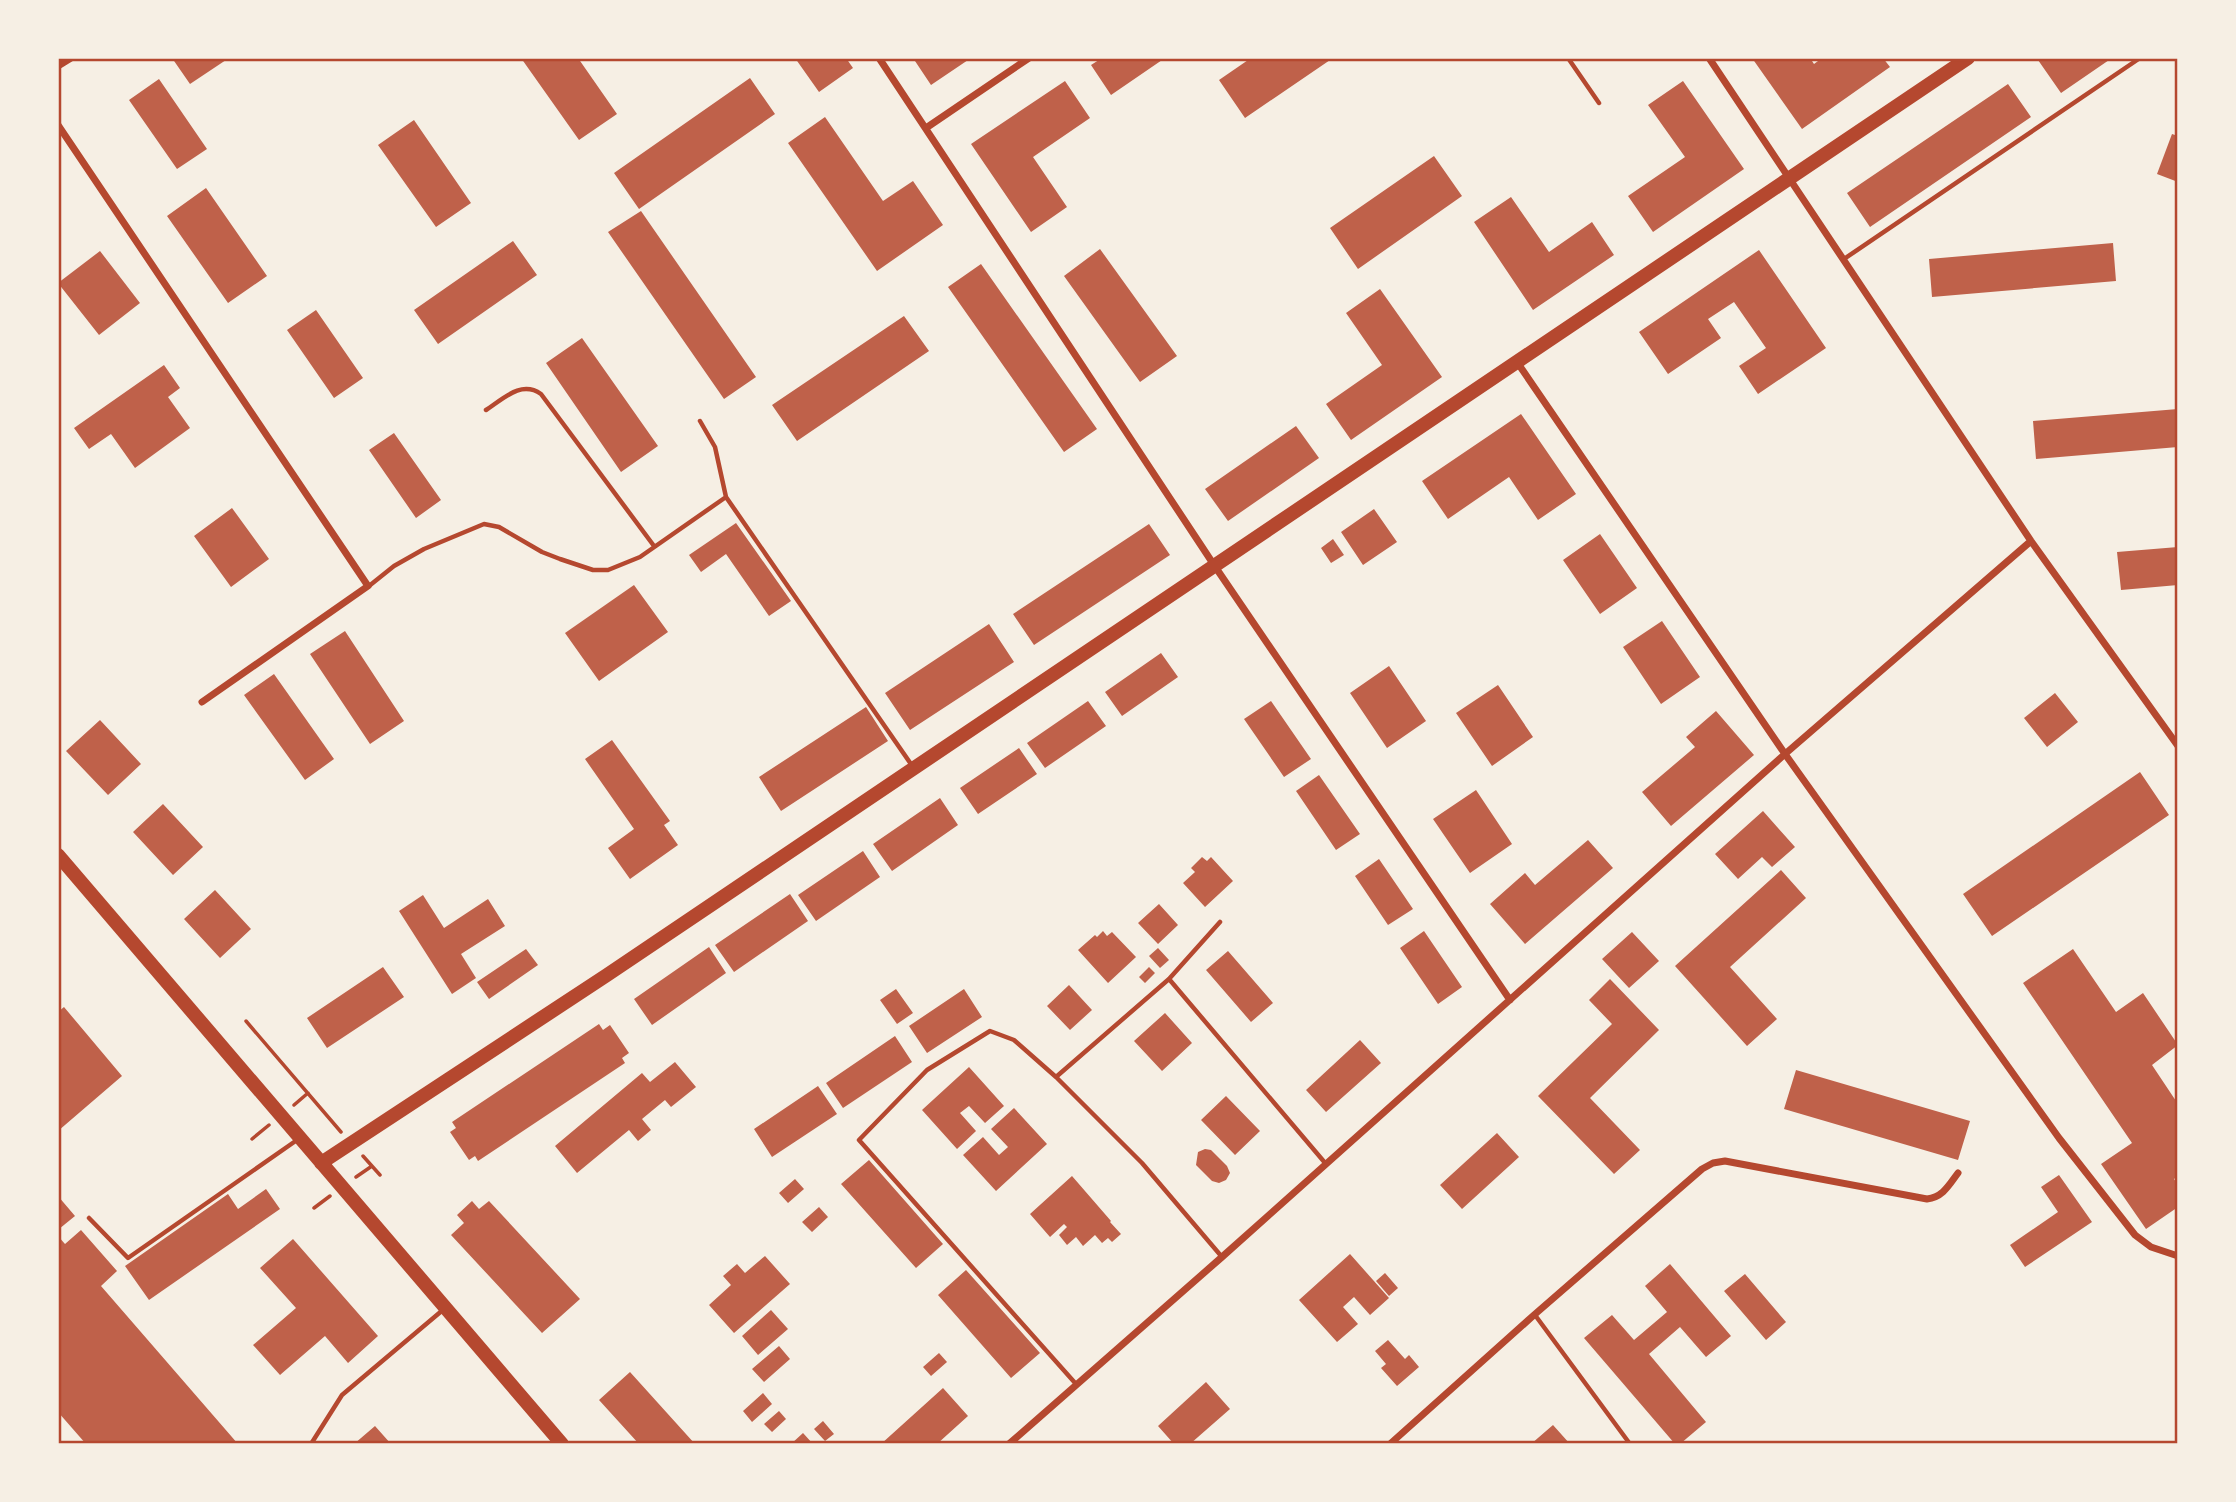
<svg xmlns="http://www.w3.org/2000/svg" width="2236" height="1502" font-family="Manrope,sans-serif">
<rect width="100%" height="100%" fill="#f6efe4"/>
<path fill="#bf614a" d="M172,58H229L190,84Z
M521,58H578L617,114L579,140Z
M795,58H846L853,68L819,92Z
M913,58H971L931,85Z
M1102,58H1165L1111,95L1091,65Z
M1251,58H1333L1245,118L1219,80Z
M1752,58H1810L1814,64L1822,58H1883L1890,67L1802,129Z
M2042,58H2112L2061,93L2038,60Z
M750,78L775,114L639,209L614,173Z
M159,79L207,149L177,169L129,100Z
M1065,81L1090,118L1033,157L1067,207L1031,232L971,144Z
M1683,81L1744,169L1653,232L1628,196L1685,157L1648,105Z
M2008,84L2031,117L1870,227L1847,193Z
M825,117L883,201L913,181L943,225L877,271L788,143Z
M414,120L471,203L436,227L378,145Z
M2172,134L2178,136V182L2157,174Z
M1434,156L1462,196L1358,269L1330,228Z
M206,188L267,276L228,303L167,216Z
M1511,197L1549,252L1592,222L1614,255L1533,310L1474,222Z
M641,211L756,377L724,399L608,232Z
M513,241L537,275L438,344L414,310Z
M2113,243L2116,281L1932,297L1929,259Z
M1100,249L1177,356L1140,382L1064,276Z
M1759,250L1826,348L1758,394L1739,366L1766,348L1734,302L1708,319L1721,338L1668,374L1639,332Z
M100,251L140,303L99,335L58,283Z
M981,264L1097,429L1064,452L948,287Z
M1380,289L1442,377L1351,440L1326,404L1382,365L1346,313Z
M316,310L363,378L334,398L287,330Z
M904,316L929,351L797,441L772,405Z
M582,338L658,446L621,472L546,363Z
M164,365L180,388L168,397L190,428L135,468L111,434L89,449L74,428Z
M2178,409V447L2036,459L2033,421Z
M1521,414L1576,494L1538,520L1509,477L1448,519L1422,481Z
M1296,426L1319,458L1228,521L1205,489Z
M394,433L441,500L416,518L369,450Z
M232,508L269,559L231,587L194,536Z
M1374,509L1397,542L1363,565L1341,532Z
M736,523L791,601L769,616L726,554L701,572L689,555Z
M1149,524L1170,555L1034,645L1013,614Z
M1600,534L1637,588L1600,614L1563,560Z
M1333,539L1344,555L1331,563L1321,548Z
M2178,547V585L2121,590L2117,552Z
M634,585L668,632L599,681L565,633Z
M1662,621L1700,677L1661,704L1623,647Z
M989,624L1014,662L910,730L885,693Z
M345,631L404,721L370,744L310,654Z
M1161,653L1178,677L1122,716L1105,692Z
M1389,666L1426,721L1387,748L1350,693Z
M274,674L334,759L305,780L244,695Z
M1498,685L1533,737L1492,766L1456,713Z
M2055,693L2078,722L2047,747L2024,718Z
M1088,701L1106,726L1045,768L1027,743Z
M1271,701L1311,759L1284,777L1244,719Z
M866,707L888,741L781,811L759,777Z
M1716,711L1754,755L1671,826L1642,792L1695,747L1686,737Z
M100,720L141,764L108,795L66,751Z
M612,740L670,821L664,825L678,845L630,879L608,848L634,829L585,759Z
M1019,748L1037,774L978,814L960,788Z
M2140,772L2169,815L1992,936L1963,894Z
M1319,775L1360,834L1336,850L1296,791Z
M1476,790L1512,844L1470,873L1433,819Z
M940,798L958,825L892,871L873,844Z
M163,804L203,847L173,875L133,832Z
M1763,811L1795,847L1772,867L1762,857L1738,879L1715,854Z
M1588,840L1613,868L1525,944L1490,904L1525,873L1535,885Z
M863,851L880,877L816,921L798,895Z
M1202,857L1207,861L1211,857L1233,881L1205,907L1183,883L1195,872L1191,868Z
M1379,859L1413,909L1388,925L1355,876Z
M1781,870L1806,898L1730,967L1777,1019L1747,1046L1675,966Z
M215,890L251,929L220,958L184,919Z
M790,894L808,921L734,972L715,945Z
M423,895L444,928L488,899L505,926L461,954L476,978L452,994L399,911Z
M1159,904L1178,925L1158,944L1138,923Z
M1103,931L1107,936L1112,932L1136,957L1108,983L1078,950L1095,935L1097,937Z
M1424,931L1462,987L1438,1004L1400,948Z
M1632,932L1659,961L1629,988L1602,959Z
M709,947L726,973L652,1025L634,999Z
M1158,948L1169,960L1160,968L1149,956Z
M526,949L538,965L489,999L477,982Z
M2073,949L2116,1012L2143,993L2178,1045L2152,1065L2178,1104V1176L2174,1179L2178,1185V1207L2146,1229L2101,1164L2132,1143L2023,983Z
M1228,951L1273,1003L1251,1022L1206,970Z
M383,967L404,997L327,1048L307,1018Z
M1149,967L1155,973L1145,983L1139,977Z
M1610,979L1659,1030L1590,1098L1640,1150L1614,1174L1538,1096L1612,1024L1589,1000Z
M1069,985L1092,1010L1070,1030L1047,1006Z
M896,989L913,1013L897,1024L880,1000Z
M964,989L982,1017L927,1053L909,1026Z
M64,1007L122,1076L58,1131V1012Z
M1165,1013L1192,1043L1162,1071L1134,1041Z
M599,1024L603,1030L610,1025L629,1053L622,1058L625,1063L478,1161L475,1156L469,1160L450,1132L456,1128L452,1122Z
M895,1036L912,1062L843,1108L826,1083Z
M1360,1040L1381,1063L1326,1112L1306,1090Z
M675,1062L696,1087L671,1107L665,1100L642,1119L651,1130L638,1141L629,1130L577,1173L555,1146L642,1073L650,1082Z
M969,1067L1004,1106L985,1123L969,1106L960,1113L976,1131L957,1149L922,1110Z
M1796,1070L1970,1121L1958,1160L1784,1109Z
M818,1086L837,1114L772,1157L754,1129Z
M1226,1096L1260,1131L1235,1155L1201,1120Z
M1014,1108L1047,1144L996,1191L963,1155L983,1137L999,1155L1008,1147L991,1129Z
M1497,1133L1519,1157L1462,1209L1440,1185Z
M1205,1149L1211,1150L1227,1166L1230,1173L1226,1180L1219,1183L1212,1181L1196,1165L1198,1152Z
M869,1160L943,1244L916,1268L841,1184Z
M2059,1175L2092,1222L2025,1267L2010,1245L2058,1212L2041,1187Z
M1072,1176L1111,1221L1110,1222L1121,1234L1112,1242L1108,1238L1102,1243L1095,1235L1083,1246L1076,1237L1067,1245L1059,1235L1067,1227L1064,1224L1050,1237L1030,1214Z
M795,1179L804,1189L788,1203L779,1193Z
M266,1189L280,1209L149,1300L125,1266L228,1194L238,1209Z
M58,1196L75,1216L59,1229L58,1227Z
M472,1201L479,1209L489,1201L580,1299L542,1333L451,1235L464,1223L457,1215Z
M819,1207L828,1217L812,1232L802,1222Z
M81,1230L117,1271L101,1286L238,1444H86L58,1412V1236L65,1244Z
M293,1239L378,1336L348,1363L325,1336L280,1375L253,1345L296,1308L260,1268Z
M1350,1254L1389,1298L1370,1315L1354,1297L1343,1307L1358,1324L1337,1342L1299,1300Z
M765,1256L790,1284L734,1333L709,1305L731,1285L723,1276L737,1264L745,1273Z
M1670,1264L1731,1336L1706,1357L1680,1327L1649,1354L1706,1422L1680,1444H1675L1584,1338L1612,1315L1634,1340L1667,1312L1645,1286Z
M966,1270L1040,1353L1011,1378L938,1295Z
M1385,1273L1398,1288L1389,1296L1376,1281Z
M1745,1274L1786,1322L1766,1340L1724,1291Z
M771,1310L788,1329L758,1355L742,1336Z
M1388,1340L1405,1359L1409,1355L1419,1367L1397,1386L1381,1368L1386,1364L1375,1351Z
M779,1346L790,1359L764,1382L752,1369Z
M939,1353L947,1362L931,1376L923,1367Z
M630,1372L695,1444H639L599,1400Z
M1206,1382L1230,1409L1190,1444H1174L1158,1426Z
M943,1388L968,1416L937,1444H881Z
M763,1393L772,1404L752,1422L743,1411Z
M779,1411L786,1419L772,1432L764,1424Z
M823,1421L834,1434L825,1441L814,1429Z
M1553,1425L1570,1444H1531Z
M375,1426L391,1444H354Z
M803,1433L813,1444H791Z"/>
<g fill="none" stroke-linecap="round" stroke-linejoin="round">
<path stroke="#b5482f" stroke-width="3.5" d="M246,1021L341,1132
M294,1105L308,1093
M252,1139L269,1125
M363,1156L380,1175
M356,1177L372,1166
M314,1208L330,1196"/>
<path stroke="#b5482f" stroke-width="4.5" d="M1568,58L1599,103
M1844,259L2140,58
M486,410C503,399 521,380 541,394L654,546
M700,421L715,447L726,497L913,767
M369,586L394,566L424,549L484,524L499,527L542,552L560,559L593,570H608L640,557L726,497
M1169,979L1326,1164
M1056,1077L1169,979L1220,922
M89,1218L128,1258L297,1140
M1535,1315L1630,1444
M1076,1384L859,1140L927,1070L990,1031L1014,1040L1056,1077L1142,1163L1222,1257
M311,1444L342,1395L444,1309"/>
<path stroke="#b5482f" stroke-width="7" d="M879,58L1214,565L1510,1000
M1709,58L2031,541L2178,746
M58,66L71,58
M58,125L368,586L202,702
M926,128L1029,58
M1517,362L1785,754L2059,1138L2135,1235L2151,1247L2178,1256
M1009,1444L1222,1257L1785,754L2031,541
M1390,1444L1534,1315L1702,1169L1713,1163L1725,1161L1927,1199C1943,1197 1949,1185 1958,1173"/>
<path stroke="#b5482f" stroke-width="14" d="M58,855L562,1444
M321,1163L607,975L1968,58"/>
</g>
<rect width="2236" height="1502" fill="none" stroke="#f6efe4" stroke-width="119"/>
<rect x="60" y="60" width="2116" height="1382" fill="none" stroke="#b5482f" stroke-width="2.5"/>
</svg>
